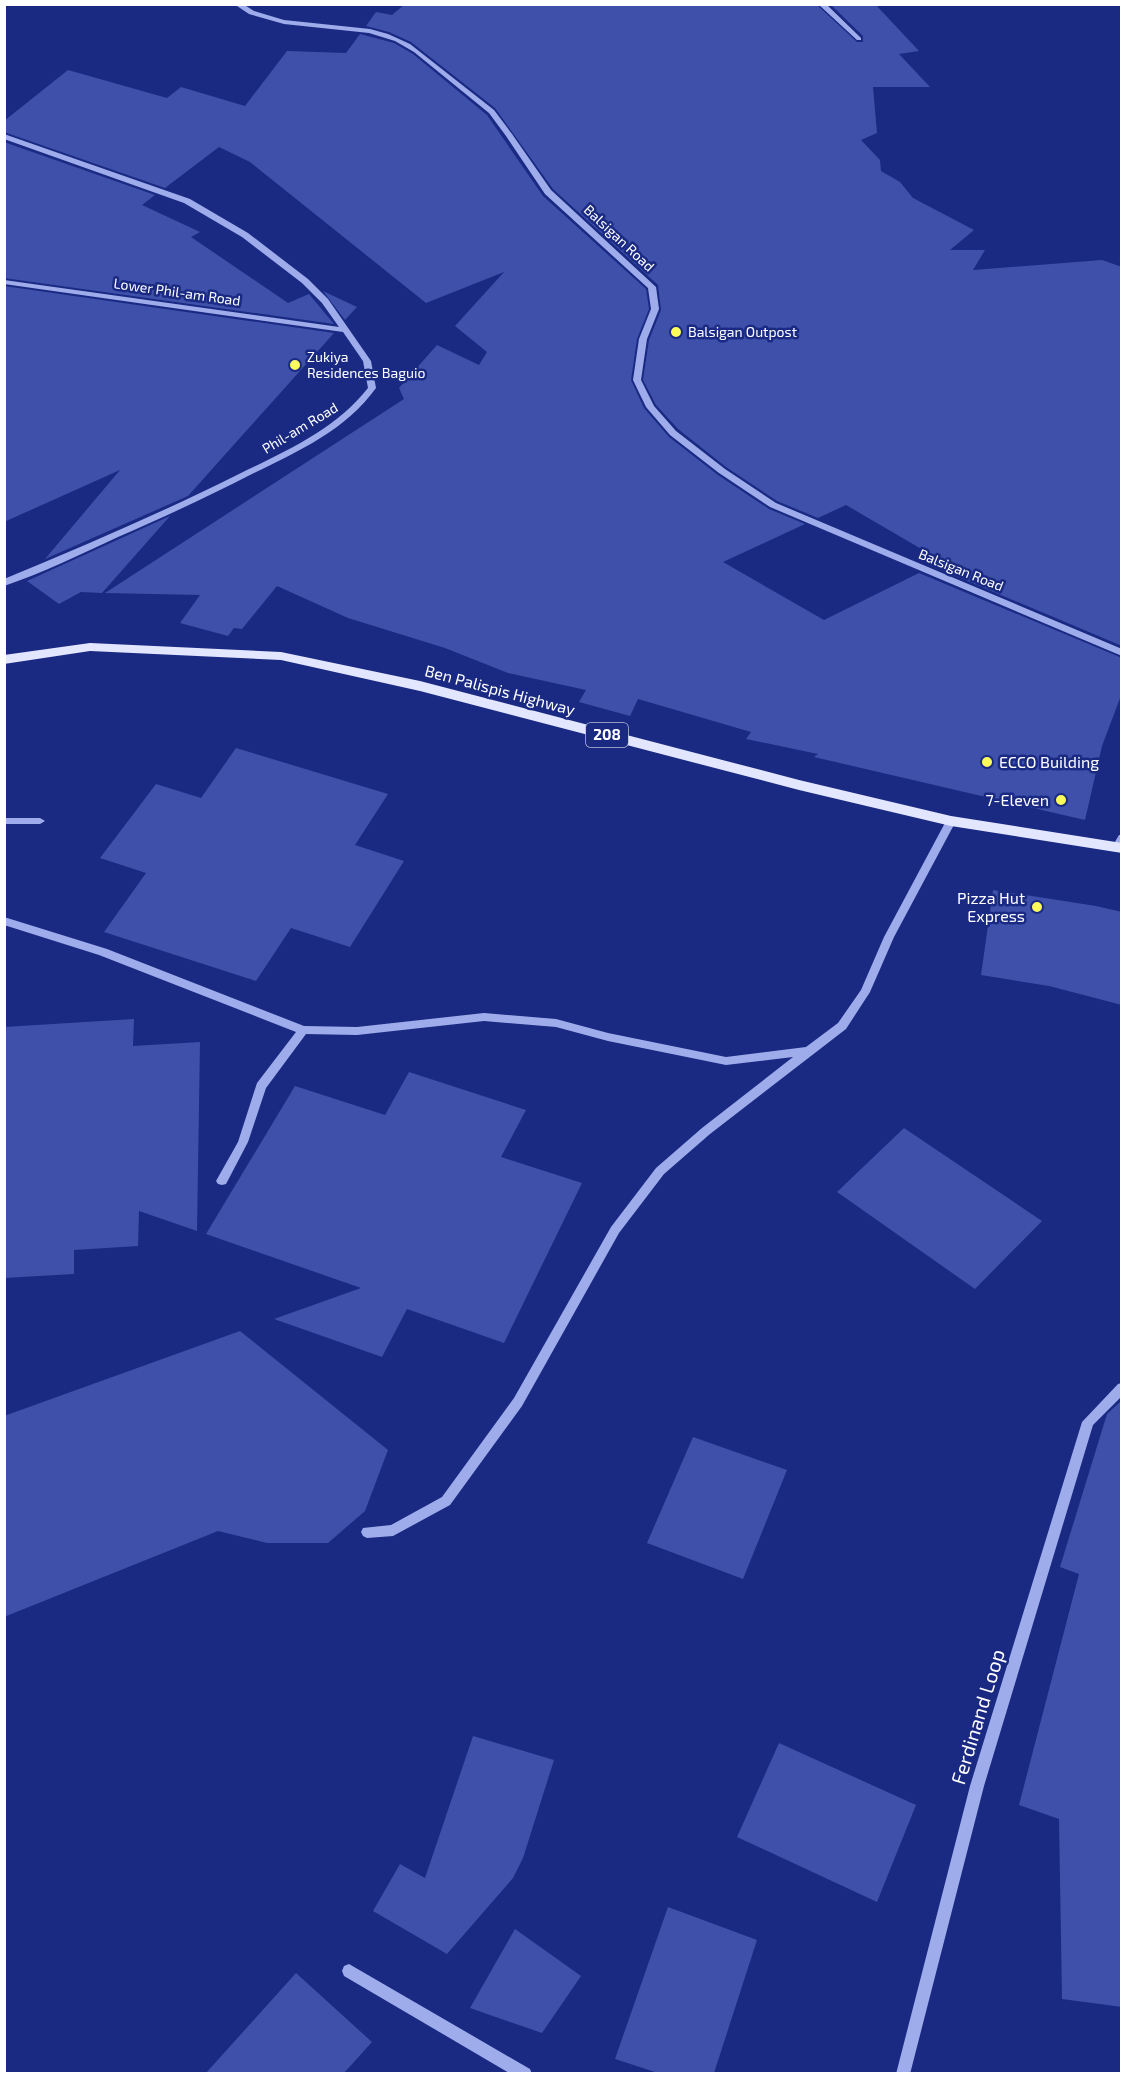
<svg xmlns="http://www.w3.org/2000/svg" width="1126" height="2078" font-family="'Exo 2',sans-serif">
<rect width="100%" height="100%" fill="#1a2a83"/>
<path fill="#3e50aa" d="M405,4H816L857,42H863V36L830,4H875L919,51L899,54L930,87H873L877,133L861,140L880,160L881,171L900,182L913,198L974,230L950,250H985L973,270L1102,260L1122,267V646L932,566L942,561L846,505L818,518L777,501L726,467L678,429L656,405L643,380L649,340L661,310L658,285L553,189L495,108L411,42L389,32L366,26L376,12L392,15Z
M360,34L394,43L413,54L487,115L543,196L646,289L649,309L637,339L631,380L644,408L669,437L718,475L769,509L805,524L723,562L824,620L919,573L1122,658V693L1102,746L1085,820L814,757L818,754L746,739L751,732L638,699L630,716L579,702L586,690L508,673L445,648L348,618L277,586L242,629L234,628L228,636L180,623L200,595L105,593L404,399L399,388L437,345L479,365L487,352L455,326L504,272L426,303L250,162L219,147L165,188L4,132V121L68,70L167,98L181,87L245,106L287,51L346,53Z
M4,142L155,195L142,205L200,232L191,237L288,303L309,294L334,324L4,278Z
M4,286L334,333L188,496L45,559L120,470L4,522Z
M323,291L357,307L345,320Z
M170,516L102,593L81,592L59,604L27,581Z
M236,748L388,794L355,845L404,861L350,947L291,928L256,981L104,932L146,873L100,858L156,784L201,798Z
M993,890L1096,906L1122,912V1005L1049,986L981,975Z
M134,1019L133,1046L200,1042L197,1231L139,1211L138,1246L74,1250V1274L4,1278V1027Z
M409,1072L526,1110L501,1157L582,1183L504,1343L407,1309L382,1357L274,1319L361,1288L206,1234L295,1086L385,1115Z
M904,1128L1042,1221L975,1289L837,1192Z
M240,1331L388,1450L365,1511L328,1543H267L218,1531L4,1617V1416Z
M1120,1402H1122V2007L1062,1999L1059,1819L1019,1805L1079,1574L1060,1567L1107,1414Z
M693,1437L787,1470L743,1579L647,1543Z
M473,1736L554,1760L523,1858L513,1878L447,1954L373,1911L400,1864L425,1878Z
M779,1743L916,1805L877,1902L737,1837Z
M668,1907L757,1940L714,2073H658L615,2059Z
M515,1929L581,1976L542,2033L470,2008Z
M296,1973L372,2042L344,2073H206Z"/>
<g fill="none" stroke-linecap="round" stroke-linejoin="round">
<path fill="#9faceb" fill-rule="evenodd" d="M234,4H243L254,11L284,20L370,29L388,34L410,44L494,110L512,134L551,190L656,287L659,309L647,339L641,380L654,406L676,431L725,469L776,503L1122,649V656L770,507L719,473L670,435L646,407L633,380L639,339L651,309L648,288L545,194L506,136L489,113L414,52L395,41L369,33L284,24L249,14Z
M818,4H826L861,38V40H857Z
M4,134L190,199L248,233L308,279L328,299L371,361L376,388C345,431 297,452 250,475C207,497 162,518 118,537C81,554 43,573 4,586V579C84,546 163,512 239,474C286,451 335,430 368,388L363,361L343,332L4,284V280L339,327L322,303L302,283L242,237L184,203L4,139Z
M4,818H40L45,821L40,824H4Z
M951,818L956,821L894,937L870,992L846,1029L710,1134L664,1174L619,1233L522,1406L450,1505L393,1536L367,1538L363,1536L361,1532L363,1528L391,1525L442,1497L514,1398L611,1227L656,1168L702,1128L793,1057L726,1065L608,1041L556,1027L484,1021L357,1035L306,1034L266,1088L248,1142L226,1184L222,1185L218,1184L216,1181L238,1142L257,1083L296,1032L99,955L4,925V917L107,949L304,1026L357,1027L484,1013L556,1019L608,1033L726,1057L806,1047L838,1023L861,990L884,937L946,821Z
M1119,835H1122V848L1117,851L1112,847Z
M1122,1383V1396L1093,1425L984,1786L910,2074H896L970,1786L1082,1422L1118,1384Z
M349,1964L530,2069L532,2074H511L344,1976L342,1971L344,1966Z"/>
<path fill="#e3e6ff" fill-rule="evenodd" d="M90,643L281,652L420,681L799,780L951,816L1122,843V853L951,826L799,790L420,691L281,660L90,651L4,664V655Z"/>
</g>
<g fill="#fdfc5b" stroke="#1a2a83" stroke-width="2">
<circle cx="676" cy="332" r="6"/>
<circle cx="295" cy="365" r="6"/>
<circle cx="987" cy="762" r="6"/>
<circle cx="1061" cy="800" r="6"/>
<circle cx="1037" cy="907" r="6"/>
</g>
<g text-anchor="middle" stroke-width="5" stroke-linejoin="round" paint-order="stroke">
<g font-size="14" fill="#fff" stroke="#1a2a83">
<text transform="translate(619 238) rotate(43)" y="5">Balsigan Road</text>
<text transform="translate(177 292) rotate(8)" y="5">Lower Phil-am Road</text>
<text transform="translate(300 428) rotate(-31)" y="5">Phil-am Road</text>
<text transform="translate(961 570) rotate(22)" y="5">Balsigan Road</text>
</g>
<g font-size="14" fill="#fff" stroke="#1a2a83" text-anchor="start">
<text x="688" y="337">Balsigan Outpost</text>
<text x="307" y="362">Zukiya<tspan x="307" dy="16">Residences Baguio</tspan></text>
</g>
<rect fill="#1a2a83" stroke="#babfda" stroke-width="1.5" x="586" y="723" width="42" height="24" rx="4.5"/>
<g font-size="15" font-weight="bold" fill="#fff">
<text x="607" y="740">208</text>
</g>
<g font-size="16" fill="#fff" stroke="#1a2a83">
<text transform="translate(500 690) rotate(15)" y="6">Ben Palispis Highway</text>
</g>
<g font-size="16" fill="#fff" stroke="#1a2a83" text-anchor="end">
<text x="999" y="768" text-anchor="start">ECCO Building</text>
<text x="1049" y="806">7-Eleven</text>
<text x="1025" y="904">Pizza Hut<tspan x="1025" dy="18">Express</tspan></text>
</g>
<g font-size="20" fill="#fff" stroke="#1a2a83">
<text transform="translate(978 1717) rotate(-73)" y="7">Ferdinand Loop</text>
</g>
</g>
<rect width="1126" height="2078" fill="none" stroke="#ffffff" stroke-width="12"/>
</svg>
